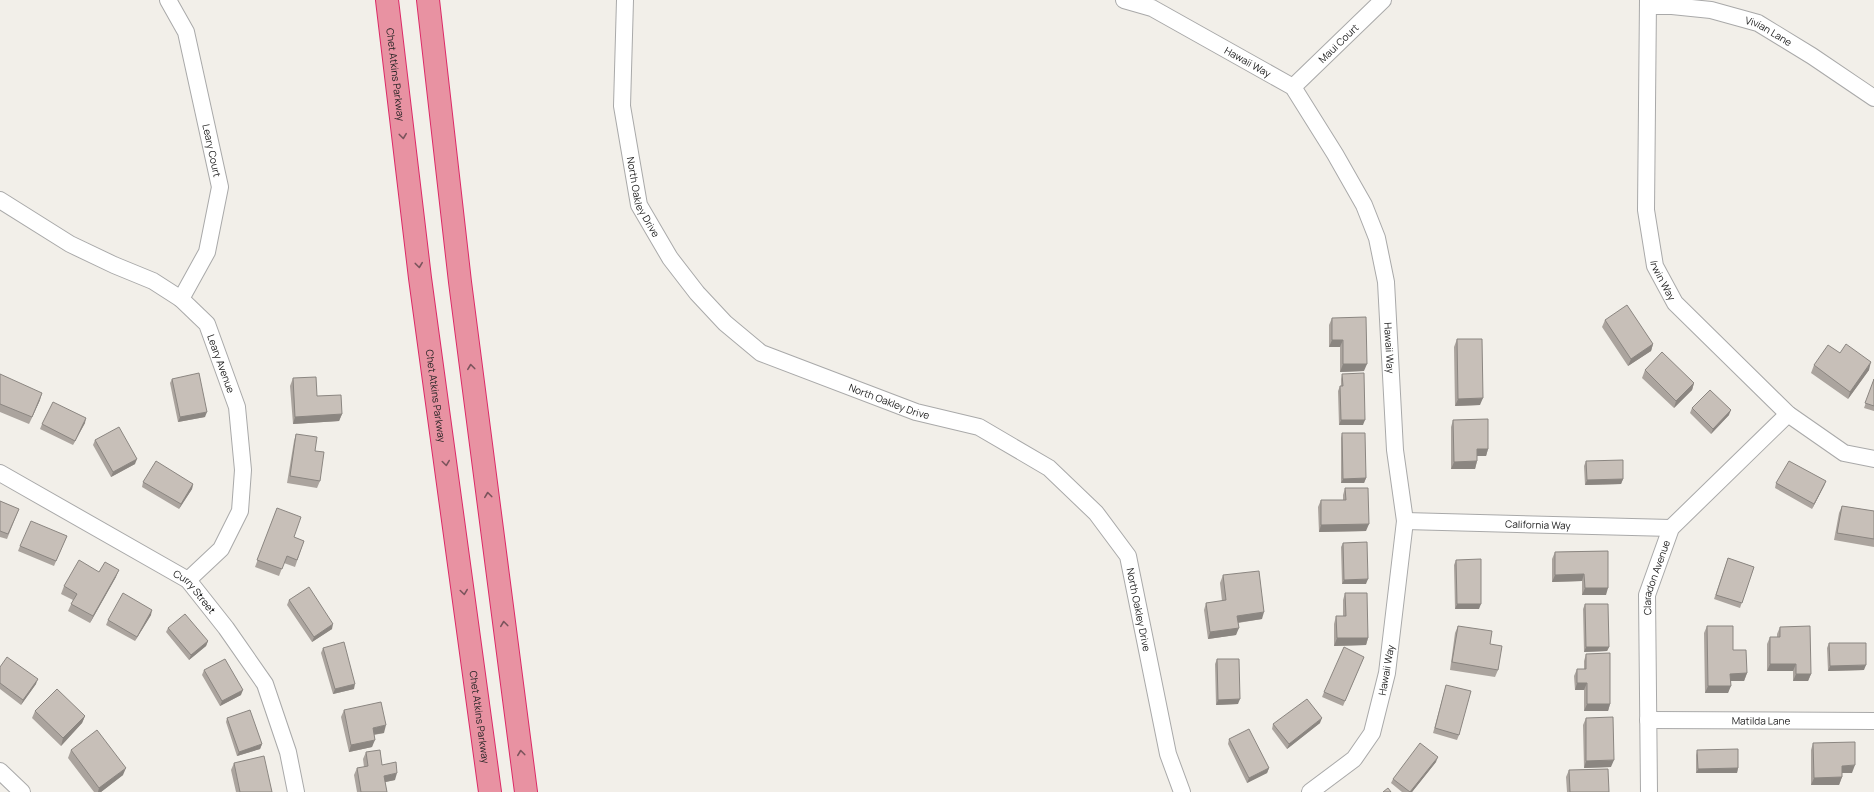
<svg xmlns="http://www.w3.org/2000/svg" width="1874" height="792" font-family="Manrope,sans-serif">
<rect width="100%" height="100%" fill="#f2efe9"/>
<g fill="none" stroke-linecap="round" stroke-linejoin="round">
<defs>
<g id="minor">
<path id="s1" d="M168,0L186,32L220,187L207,252L181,299"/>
<path id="s2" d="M625,0L622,106L639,205L670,258L697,293L725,323L761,353L916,412L979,427L1049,468L1096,513L1128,556L1168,754L1182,792"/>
<path id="s3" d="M1124,0L1152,8L1293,87L1335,154L1364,205L1377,238L1386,282L1395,450L1405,521L1387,673L1372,733L1354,759L1310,792"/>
<path id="s4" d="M1648,0L1646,210L1655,266L1675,303L1788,414L1844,453L1874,459"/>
<path id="s5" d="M1648,6H1672L1711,10L1758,23L1812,56L1874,98"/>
<path id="s6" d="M1293,87L1383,0"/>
<path id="s7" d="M0,200L70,244L114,265L153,281L181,299L207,324L237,407L243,470L240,511L221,549L188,580"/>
<path id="s8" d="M0,473L188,580L226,628L265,684L288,752L296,792"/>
<path id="s9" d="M1405,521L1671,528"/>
<path id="s10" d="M1648,720L1874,721"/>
<path d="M0,771L22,792"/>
<path id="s11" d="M1649,792L1647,595L1671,528L1788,414"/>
</g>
<g id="motorway">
<path id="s12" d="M387,0L420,278L490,792"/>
<path d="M428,0L460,282L526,792"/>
</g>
</defs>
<use href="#minor" stroke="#a9a9a9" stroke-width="18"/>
<use href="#motorway" stroke="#dc2a67" stroke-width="24"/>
<use href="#minor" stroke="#fff" stroke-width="16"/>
<use href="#motorway" stroke="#e892a2" stroke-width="22"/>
</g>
<path fill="#aba49e" d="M1332,318L1364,371L1340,372V347H1329V325Z
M1605,320L1653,344L1651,351L1628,366L1602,327Z
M1457,339L1480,405L1455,406L1454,347Z
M1814,365L1869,370L1848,399L1811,373Z
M1645,370L1694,383L1692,390L1674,408L1642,378Z
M0,374L40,400L29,424L0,412Z
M1342,374L1363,425H1339L1338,391L1340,386H1341V379Z
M293,378L342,414L339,421L293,424L290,386Z
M172,379L205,417L178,422L170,383Z
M1874,379V411L1864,408Z
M1692,408L1729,415L1711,434L1690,413Z
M1453,420L1488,449L1486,456H1477V461L1475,469H1451V427Z
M85,423L73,445L40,429L42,424Z
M1342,433L1366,478L1364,483H1341V438Z
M296,434L315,451L320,481L317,488L287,483L294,441Z
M95,440L135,464L111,477L93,445Z
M1586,461L1623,479L1621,484L1585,485L1584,466Z
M1826,481L1824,486L1812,509L1775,488L1776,483Z
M143,482L193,484L192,489L179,509L142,487Z
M1345,488L1366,531L1319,532L1318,507L1321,500H1343V495Z
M0,501L19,509L7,539L0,537Z
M1842,506L1874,511V547L1834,540L1839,513Z
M277,508L294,537L304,541L295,567L284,563L279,576L255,567Z
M67,536L54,566L18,551L20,546Z
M1343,543L1366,584H1342L1341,547Z
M1608,551L1606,595H1582V581L1552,582V559L1555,552Z
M1728,558L1754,567L1740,608L1714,599Z
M1456,560L1479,609H1455L1454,565Z
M99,572L116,577L90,623L68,611L73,600L61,594L64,586Z
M1223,575L1262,619L1238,623L1236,635L1208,639L1204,610L1206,603L1222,601L1220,583Z
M1345,593L1368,638L1366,645L1334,646V624L1336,616H1343V600Z
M289,600L332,629L312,642L287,605Z
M1585,604L1609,647L1607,651L1584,652L1583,609Z
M151,615L135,641L106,625L108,620Z
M1458,626L1490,644L1498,670L1495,677L1450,670L1455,633Z
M1707,626L1733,650L1747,673L1744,681H1731L1728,693H1705L1704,633Z
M1780,627L1811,674L1808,681H1793V671H1767V644L1770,637H1777V634Z
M168,628L208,641L206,646L189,660L166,632Z
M1829,643L1864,670L1828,671L1827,648Z
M323,648L354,689L333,694L321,653Z
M1586,654L1610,704L1608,711H1584V690H1575L1574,676L1577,669H1584V661Z
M1364,657L1343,706L1322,697L1324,692Z
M1217,659L1238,704L1216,705L1215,664Z
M0,667L36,684L21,705L0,689Z
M204,670L241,695L220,706L202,675Z
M1446,685L1459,735L1457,740L1433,733Z
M344,710L384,733L374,735L372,747L349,752L341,717Z
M35,711L85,716L82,723L61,746L32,718Z
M227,718L262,744L260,749L237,756L226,722Z
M1586,718L1611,767L1584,768L1583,725Z
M1320,723L1287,749L1272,729L1273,724Z
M1229,739L1269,768L1267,773L1247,783L1228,744Z
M1813,743L1852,773H1842V777L1839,785H1811V750Z
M71,750L123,775L101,792H94L68,758Z
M1697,750L1738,768L1737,773H1696V755Z
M366,752L382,765L395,780L385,782L387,792H357L354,775L357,768L364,767L363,759Z
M1436,762L1412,792H1402L1391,783L1393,779Z
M234,763L272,792H236L231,770Z
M1569,770L1609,792H1567L1566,777Z"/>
<path fill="#8b8681" d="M1332,340H1343L1340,347H1329Z
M1653,344L1651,351L1628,366L1631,359Z
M1871,362L1869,370L1848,399L1850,392Z
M1343,364H1367L1364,371L1340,372Z
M1694,383L1692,390L1674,408L1676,401Z
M42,393L40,400L29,424L32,417Z
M1483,398L1480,405L1455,406L1458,399Z
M1731,410L1729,415L1711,434L1713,429Z
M207,412L205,417L178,422L180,417Z
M342,414L339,421L293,424L295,417Z
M86,418L85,423L73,445L75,441Z
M1341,420H1365L1363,425H1339Z
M1477,449H1488L1486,456H1474Z
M137,459L135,464L111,477L113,472Z
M1477,461L1475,469H1451L1454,462Z
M1366,478L1364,483H1341L1343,479Z
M1623,479L1621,484L1585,485L1587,480Z
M1826,481L1824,486L1812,509L1814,504Z
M193,484L192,489L179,509L181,504Z
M1369,524L1366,531L1319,532L1321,525Z
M119,570L116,577L90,623L93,616Z
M1584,574L1582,581L1552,582L1555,575Z
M1368,579L1366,584H1342L1344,580Z
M1585,588H1608L1606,595H1582Z
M1457,604H1481L1479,609H1455Z
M152,610L151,615L135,641L137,637Z
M1264,612L1262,619L1235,623L1237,616Z
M333,624L332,629L312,642L314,637Z
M1239,628L1236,635L1208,639L1210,632Z
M1337,638H1368L1366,645L1334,646Z
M208,641L206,646L189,660L191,655Z
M1586,647H1609L1607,651L1584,652Z
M1770,664H1796L1793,671H1767Z
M1866,665L1864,670L1828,671L1830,666Z
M1747,673L1744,681H1728L1730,674Z
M1796,674H1811L1808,681H1793Z
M38,679L36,684L21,705L23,700Z
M1577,683H1587L1584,690H1575Z
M355,684L354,689L333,694L335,689Z
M1708,686H1731L1728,693H1705Z
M243,690L241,695L220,706L222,701Z
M1240,699L1238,704L1216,705L1218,700Z
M1587,704H1610L1608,711H1584Z
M85,716L82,723L61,746L63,738Z
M1322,718L1320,723L1287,749L1289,744Z
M386,725L384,733L370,735L373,728Z
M375,740L372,747L349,752L351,745Z
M262,744L260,749L237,756L239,752Z
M1438,757L1436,762L1412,792H1410Z
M1614,760L1611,767L1584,768L1586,761Z
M1855,765L1852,773H1839L1842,766Z
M126,768L123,775L101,792H98L99,788Z
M1269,768L1267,773L1247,783L1249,778Z
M1738,768L1737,773H1696L1698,769Z
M397,773L395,780L381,783L384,776Z
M1842,777L1839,785H1811L1814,778Z"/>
<path fill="#c7bfb8" stroke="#8b8681" d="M1627,305L1653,344L1631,359L1605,320Z
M1366,317L1367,364H1343V340H1332V318Z
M1457,339H1482L1483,398L1458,399Z
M1846,344L1871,362L1850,392L1814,365L1828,345L1840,353Z
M1662,352L1694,383L1676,401L1645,370Z
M199,373L207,412L180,417L172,379Z
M1364,373L1365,420H1341L1340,386H1343L1342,374Z
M0,374L42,393L32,417L0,404Z
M316,377L317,396L341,395L342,414L295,417L293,378Z
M1874,379V406L1865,403Z
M1710,390L1731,410L1713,429L1692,408Z
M53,402L86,418L75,441L42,424Z
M1488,419V449H1477V461L1454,462L1453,420Z
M119,427L137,459L113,472L95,440Z
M1342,433H1365L1366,478L1343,479Z
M296,434L317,437L315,451L324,452L320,481L290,476Z
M1623,460V479L1587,480L1586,461Z
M156,461L193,484L181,504L143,482Z
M1789,461L1826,481L1814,504L1776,483Z
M1345,488H1368L1369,524L1321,525V500H1346Z
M0,501L19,509L8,534L0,531Z
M1842,506L1874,511V539L1837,533Z
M277,508L301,517L294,537L304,541L297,560L287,556L282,569L257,560Z
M31,521L67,536L56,561L20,546Z
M1367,542L1368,579L1344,580L1343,543Z
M1608,551V588H1585L1584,574L1555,575V552Z
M1728,558L1754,567L1742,603L1716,595Z
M1481,559V604H1457L1456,560Z
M79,560L99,572L105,562L119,570L93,616L71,604L77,594L64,586Z
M1259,571L1264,612L1237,616L1239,628L1210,632L1206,603L1226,600L1223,575Z
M309,587L333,624L314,637L289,600Z
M123,593L152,610L137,637L108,620Z
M1345,593H1367L1368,638H1337L1336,616H1346Z
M1585,604H1608L1609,647H1586Z
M185,614L208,641L191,655L168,628Z
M1458,626L1492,631L1490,644L1502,646L1498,670L1452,662Z
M1707,626H1733V650H1746L1747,673L1730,674L1731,686H1708Z
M1810,626L1811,674H1796V664H1770V637H1780V627Z
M344,642L355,684L335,689L323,648Z
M1829,643H1866V665L1830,666Z
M1344,647L1364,657L1345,701L1324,692Z
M1610,653V704H1587V683H1577V669H1586V654Z
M7,657L38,679L23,700L0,683V667Z
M225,659L243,690L222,701L204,670Z
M1217,659H1239L1240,699L1218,700Z
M1446,685L1471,691L1459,735L1435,728Z
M57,689L85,716L63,738L35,711Z
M1307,699L1322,718L1289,744L1273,724Z
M381,702L386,725L373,728L375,740L351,745L344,710Z
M250,710L262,744L239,752L227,718Z
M1613,717L1614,760L1586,761V718Z
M1249,729L1269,768L1249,778L1229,739Z
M97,730L126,768L99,788L71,750Z
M1855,742V765L1842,766V777L1814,778L1813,743Z
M1420,743L1438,757L1410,792L1393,779Z
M1738,749V768L1698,769L1697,750Z
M380,750L382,765L396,762L397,773L384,776L387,792H361L357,768L368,766L366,752Z
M264,756L272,792H240L234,763Z
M1608,769L1609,792H1570L1569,770Z
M1388,788L1391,792H1383Z"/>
<defs><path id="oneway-chevron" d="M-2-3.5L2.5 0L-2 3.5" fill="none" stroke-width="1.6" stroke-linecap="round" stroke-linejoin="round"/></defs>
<g stroke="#7b545c">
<use href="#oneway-chevron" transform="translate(403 136) rotate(83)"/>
<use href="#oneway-chevron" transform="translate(419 265) rotate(83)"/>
<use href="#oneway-chevron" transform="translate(471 367) rotate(-97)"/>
<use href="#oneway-chevron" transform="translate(446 463) rotate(82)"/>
<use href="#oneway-chevron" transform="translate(488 495) rotate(-97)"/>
<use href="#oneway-chevron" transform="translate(464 592) rotate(82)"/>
<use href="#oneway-chevron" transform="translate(504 624) rotate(-97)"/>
<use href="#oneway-chevron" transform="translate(521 753) rotate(-97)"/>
</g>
<g text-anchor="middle" stroke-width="3.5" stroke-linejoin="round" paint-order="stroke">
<g font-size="10" fill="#222" stroke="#fff">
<text dy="4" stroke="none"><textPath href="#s5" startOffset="125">Vivian Lane</textPath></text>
<text dy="4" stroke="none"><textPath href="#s6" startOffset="63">Maui Court</textPath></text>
<text dy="4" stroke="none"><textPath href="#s3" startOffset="139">Hawaii Way</textPath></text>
<text dy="4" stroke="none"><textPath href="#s12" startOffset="75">Chet Atkins Parkway</textPath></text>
<text dy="4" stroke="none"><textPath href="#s1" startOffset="158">Leary Court</textPath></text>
<text dy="4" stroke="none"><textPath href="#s2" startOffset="200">North Oakley Drive</textPath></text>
<text dy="4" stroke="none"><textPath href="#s4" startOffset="283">Irwin Way</textPath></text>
<text dy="4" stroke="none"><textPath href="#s3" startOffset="475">Hawaii Way</textPath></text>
<text dy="4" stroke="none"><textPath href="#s7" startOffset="285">Leary Avenue</textPath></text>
<text dy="4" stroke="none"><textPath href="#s12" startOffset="399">Chet Atkins Parkway</textPath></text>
<text dy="4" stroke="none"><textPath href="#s2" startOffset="537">North Oakley Drive</textPath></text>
<text dy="4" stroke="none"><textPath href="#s9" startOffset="133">California Way</textPath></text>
<text dy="4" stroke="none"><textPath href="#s11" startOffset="216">Claradon Avenue</textPath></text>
<text dy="4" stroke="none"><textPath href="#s8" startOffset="229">Curry Street</textPath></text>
<text dy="4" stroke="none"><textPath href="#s2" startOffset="885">North Oakley Drive</textPath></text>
<text transform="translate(1386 670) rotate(-80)" y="4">Hawaii Way</text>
<text dy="4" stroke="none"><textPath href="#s12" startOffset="723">Chet Atkins Parkway</textPath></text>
<text dy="4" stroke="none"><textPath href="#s10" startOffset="113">Matilda Lane</textPath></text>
</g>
</g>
</svg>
